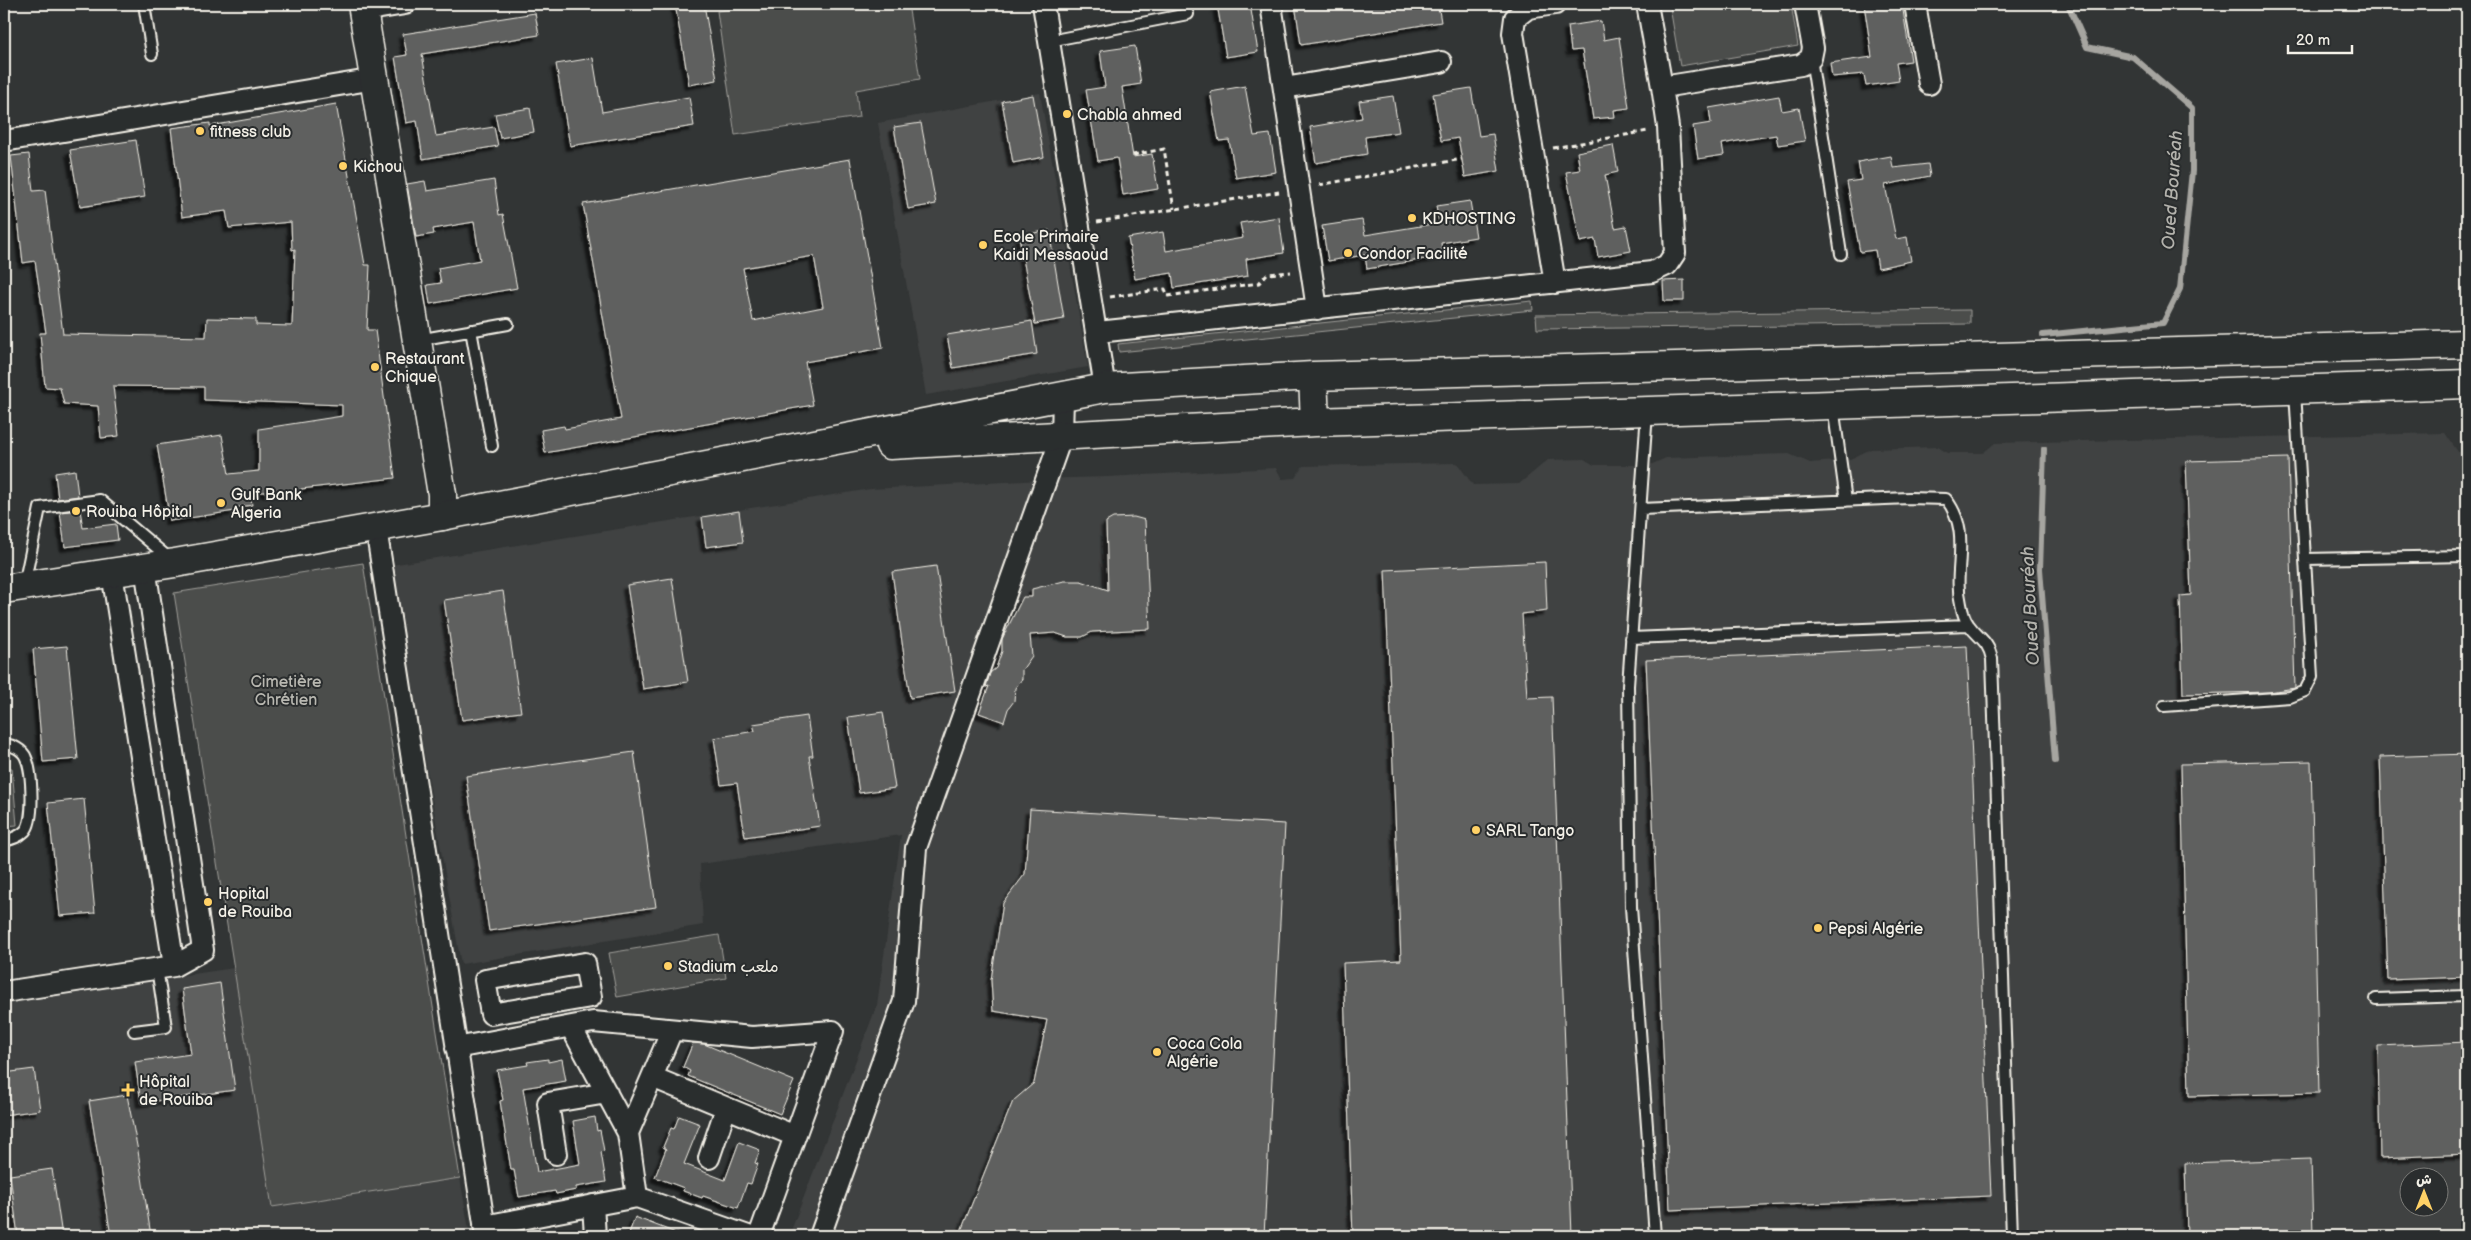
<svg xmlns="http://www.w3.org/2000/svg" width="2471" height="1240" font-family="'Balsamiq Sans','Playpen Sans Arabic',sans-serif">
<defs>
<filter id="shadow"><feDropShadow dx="-4.5" dy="4.5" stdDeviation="1" flood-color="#0009"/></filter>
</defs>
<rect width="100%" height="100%" fill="#323535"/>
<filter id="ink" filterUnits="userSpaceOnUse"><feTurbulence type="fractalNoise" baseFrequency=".02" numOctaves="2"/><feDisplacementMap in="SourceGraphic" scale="10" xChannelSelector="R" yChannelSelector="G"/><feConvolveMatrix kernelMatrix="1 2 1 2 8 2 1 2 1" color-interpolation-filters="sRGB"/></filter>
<g filter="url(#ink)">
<path fill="#404242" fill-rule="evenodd" d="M1040,93L1088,367L926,395L878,123Z
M2445,433L2458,452H2467V1236H789L877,1005L901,835L700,864L703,925L461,964L391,565L871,489L1044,480L1036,479L1107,477L1276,468L1282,479L1295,478L1303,466L1457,463L1473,485L1519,484L1548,460L1584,459L1594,465H1650L1666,458L1789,454L1810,463L1848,460L1871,449L1938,447L1947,453H1983L1995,443ZM2408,1178H2438V1208H2408Z
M234,968L272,1207L460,1178L470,1236H4V1002Z"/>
<path fill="#4b4d4c" stroke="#a09f9a" d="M770,4H908L920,79L856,90L859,117L735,135L717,11Z
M1689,4H1791L1798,46L1680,66L1670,7Z
M1532,301L1533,310L1119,352L1118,344Z
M1970,310V324L1537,329L1536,315Z
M363,563L460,1178L272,1207L174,593Z
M4,768H12L17,825L4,826Z
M719,935L726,978L617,997L609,953Z"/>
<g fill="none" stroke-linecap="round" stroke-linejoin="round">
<path stroke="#a6a5a0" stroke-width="6" d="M2043,335L2163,323L2180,289L2192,171V108L2133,57L2087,47L2068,4
M2044,449L2040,569L2055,761"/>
</g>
<path fill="#5f605f" stroke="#f4f1e8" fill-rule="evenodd" filter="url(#shadow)" d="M675,4H704L717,80L689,85Z
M1217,4H1250L1258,52L1226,57Z
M1295,4H1438L1441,22L1301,45Z
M1864,4H1902L1911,61L1896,63L1899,81L1866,86L1864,74L1832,77L1830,63L1872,57Z
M535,13L539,35L422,54L436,136L494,127L498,146L423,159L417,121L406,123L395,57L407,55L403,34Z
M1601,21L1604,40L1619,37L1629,108L1614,110L1615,117L1593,119L1582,50L1571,51L1568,26Z
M1135,46L1141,84L1122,87L1133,157L1152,154L1158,189L1123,195L1117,158L1098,161L1086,90L1105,87L1100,51Z
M593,58L602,112L689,97L694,126L570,146L556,64Z
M1245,86L1254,136L1270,134L1276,172L1236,178L1229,140L1219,141L1210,92Z
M1471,88L1479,136L1493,134L1499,171L1465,177L1458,138L1441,141L1433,94Z
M1033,95L1044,157L1013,163L1002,101Z
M1393,96L1399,132L1365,137L1367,154L1316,163L1310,127L1362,118L1359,101Z
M1779,96L1782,111L1799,108L1805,141L1778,145L1776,135L1738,141L1722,144L1724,155L1698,159L1693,126L1711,123L1709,108Z
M336,104L365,265H370L367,330H375L395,478L301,489V492H250L252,505L234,508L235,511L170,521L157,445L222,435L229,474L259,471V429L342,416V405L204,400V387L113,386L119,436L101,438L98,406L64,404L60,388L45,387L40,333H46L35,261L23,263L11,156L29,154L33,191L45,190L63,334L206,337L207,318L256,319V325L292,326L295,249L292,250L291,222L229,228L226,211L182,217L171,128L210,123V126Z
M530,108L534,132L500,138L495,114Z
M921,123L936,204L908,209L894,127Z
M136,140L145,197L80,207L70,150Z
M1613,145L1618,172L1605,175L1615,228L1626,226L1631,251L1598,257L1595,239L1580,242L1566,172L1580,170L1577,152Z
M1891,156L1893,168L1928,164L1930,176L1885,185L1896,239L1907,237L1911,261L1878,268L1875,250L1860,252L1847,182L1861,180L1858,162Z
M850,159L883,348L805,362L813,405L545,453L541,430L564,426L565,429L621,419L583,204ZM814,256L823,307L753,321L743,268Z
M494,180L499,215L503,214L517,288L430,304L427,285L441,283L438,268L480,260L474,222L433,229L434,234L416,237L407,184L425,181L427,191Z
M1470,201L1476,237L1441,243L1443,256L1367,269L1365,255L1328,261L1322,226L1362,220L1365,235L1439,223L1436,206Z
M1279,217L1284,253L1246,259L1248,276L1174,288L1172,273L1135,279L1128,238L1163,232L1166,251L1243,238L1240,223Z
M1049,230L1064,319L1035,324L1019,236Z
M1684,280V301H1664L1663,281Z
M1032,321L1037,354L953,368L947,335Z
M2288,458L2295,688L2269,692L2183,694L2180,596L2191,595L2186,461Z
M75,470L78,496L58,499L55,473Z
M80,510L83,528L116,524L118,540L65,547L60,512Z
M739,511L743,542L706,547L702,517Z
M1134,517L1145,520L1150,629L1092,632L1082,637H1067L1055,633L1030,635L1032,656L1022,670V679L1015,688L1014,701L1008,709L1004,722L979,713L989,686L986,687L990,673L996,668L1002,651V639L1023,597H1032V589L1064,581H1081L1108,590L1106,522L1113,518Z
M1545,562L1547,611L1522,614L1527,698L1552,697L1572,1236H1353L1343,963L1401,960L1385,570Z
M936,566L955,691L910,698L892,572Z
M672,578L688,682L643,689L627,585Z
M503,591L521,712L462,720L444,600Z
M67,646L78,759L43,762L33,649Z
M1967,646L1991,1196L1670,1210L1646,660Z
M883,712L895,788L859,793L848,717Z
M807,716L813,756H809L820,826L745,837L737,783L721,785L714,738L755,731L753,724Z
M634,752L656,907L489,931L466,776Z
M2467,754V977L2388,980L2380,757Z
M2311,761L2319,1093L2189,1096L2181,764Z
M84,799L95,913L60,916L48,803Z
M1030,809L1285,824L1264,1236H959L1013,1101L1034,1083L1047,1020L993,1011L991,980L1003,903L1025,874Z
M220,983L235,1090L141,1103L135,1062L191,1054L182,989Z
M2467,1042V1154L2380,1158L2378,1046Z
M693,1043L704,1044L794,1081L780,1114L688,1076L690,1071L683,1067Z
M548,1059V1062L562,1059L566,1081L523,1088L537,1172L580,1164L573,1121L595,1117L597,1131L600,1130L604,1151L601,1152L606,1182L576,1187V1190L556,1194L555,1191L519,1197L514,1170H511L500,1101L503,1100L497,1070L528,1065L527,1062Z
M34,1069L40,1110L4,1115V1073Z
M127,1095L138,1151L151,1236H111L89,1101Z
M679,1116L700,1124L684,1164L725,1180L739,1142L760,1150L755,1163L758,1164L751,1184L747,1183L738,1208L703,1196L702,1198L683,1191L684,1188L655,1177L666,1149L663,1147L671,1128L674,1129Z
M2311,1159L2313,1236H2187L2185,1163Z
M52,1169L62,1236H18L10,1175Z
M635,1217L681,1235V1236H628Z"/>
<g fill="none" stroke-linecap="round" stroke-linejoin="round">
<defs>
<path id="lane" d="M144,4L152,54
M1049,41L1188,14
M1811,58L1841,254
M471,330L492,446
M418,340L508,324
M1833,406L1846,501
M1647,412L1628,686L1631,907L1655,1236
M1641,509L1909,498L1946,499C1973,534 1952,568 1961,604C1962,610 1965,620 1969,625C1979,639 1988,640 1992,659L2012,1236
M2305,559L2467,556
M24,585L40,508L100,500L170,559
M1631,638L1968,625
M2164,706L2290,697L2305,691L2312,677L2295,391
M4,745C12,744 23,750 26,758C32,771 35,821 25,831C19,837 12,839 4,841
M2376,999L2467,996
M134,1031L166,1027L157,968"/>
<path id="street" d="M1043,4L1105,388
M1271,4L1317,309
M1555,4L1528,8L1515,18L1513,33L1555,283
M1647,4L1662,87L1801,65L1811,58L1813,48L1805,4
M1915,4L1929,84
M363,11L405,4
M1284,88L1441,62
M4,141L375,79
M1098,332L1652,272L1667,265L1675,253L1668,127L1662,87
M376,528L486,1236
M112,573L174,966
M585,963L591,997L491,1014L485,980Z
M4,992L174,966L203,950L145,567
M571,1027L628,1133
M672,1030L652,1077L795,1136
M456,1048L593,1022L752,1037L833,1031L759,1236
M556,1154L548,1103L607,1093
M709,1158L726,1108
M637,1197L628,1133L652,1077
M593,1205L595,1236
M484,1226L637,1197L748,1236
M820,1236L904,1001L916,848L1062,435L1063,398"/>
<path id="secondary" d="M362,4L442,494V516"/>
<path id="highway" d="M1313,376L1315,422
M890,445L1315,422L2467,384
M4,589L175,563L442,516L1105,388L1313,376L2467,344"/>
</defs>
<use href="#lane" stroke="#f4f1e8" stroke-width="14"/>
<use href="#street" stroke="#f4f1e8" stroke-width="24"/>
<use href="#secondary" stroke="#f4f1e8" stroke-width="31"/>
<use href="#highway" stroke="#f4f1e8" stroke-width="31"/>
<path stroke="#f4f1e8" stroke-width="3" stroke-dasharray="5 4" stroke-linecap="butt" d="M1553,148L1648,131
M1133,155L1164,149L1174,209
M1319,185L1462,159
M1097,222L1279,192
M1110,297L1165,289L1168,296L1259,283L1267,274L1291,272"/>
<use href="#lane" stroke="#2a2d2e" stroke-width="10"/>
<use href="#street" stroke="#2a2d2e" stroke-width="20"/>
<use href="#secondary" stroke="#2a2d2e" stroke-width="28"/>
<use href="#highway" stroke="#2a2d2e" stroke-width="28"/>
</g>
</g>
<g fill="#ffd166" stroke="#2a2d2e" stroke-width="2">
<circle cx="1067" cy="114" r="5"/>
<circle cx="200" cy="131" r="5"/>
<circle cx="343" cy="166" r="5"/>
<circle cx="1412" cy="218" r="5"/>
<circle cx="983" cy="245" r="5"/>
<circle cx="1348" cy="253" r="5"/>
<circle cx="375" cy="367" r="5"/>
<circle cx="221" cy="503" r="5"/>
<circle cx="76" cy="511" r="5"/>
<circle cx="1476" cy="830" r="5"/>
<circle cx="208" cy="902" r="5"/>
<circle cx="1818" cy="928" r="5"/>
<circle cx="668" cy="966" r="5"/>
<circle cx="1157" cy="1052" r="5"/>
<path d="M125.5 1082.5h5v5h5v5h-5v5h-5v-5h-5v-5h5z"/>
</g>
<g text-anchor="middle" stroke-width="4" stroke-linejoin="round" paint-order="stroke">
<g font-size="16" fill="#f4f1e8" stroke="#2a2d2e" text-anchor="start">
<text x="1077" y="120">Chabla ahmed</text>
<text x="210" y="137">fitness club</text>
<text x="353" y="172">Kichou</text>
<text x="1422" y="224">KDHOSTING</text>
<text x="993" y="242">Ecole Primaire<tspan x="993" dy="18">Kaidi Messaoud</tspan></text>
<text x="1358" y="259">Condor Facilité</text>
<text x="385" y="364">Restaurant<tspan x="385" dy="18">Chique</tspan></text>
<text x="231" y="500">Gulf Bank<tspan x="231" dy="18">Algeria</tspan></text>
<text x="86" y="517">Rouiba Hôpital</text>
<text x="1486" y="836">SARL Tango</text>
<text x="218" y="899">Hopital<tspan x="218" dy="18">de Rouiba</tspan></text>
<text x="1828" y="934">Pepsi Algérie</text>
<text x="678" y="972">Stadium ملعب</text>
<text x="1167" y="1049">Coca Cola<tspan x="1167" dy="18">Algérie</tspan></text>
<text x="139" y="1087">Hôpital<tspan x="139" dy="18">de Rouiba</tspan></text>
</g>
<g font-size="16" fill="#b9b8b1" stroke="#2a2d2e">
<text x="286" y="687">Cimetière<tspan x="286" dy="18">Chrétien</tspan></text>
</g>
<g font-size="18" font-style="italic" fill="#b3b2ac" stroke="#2a2d2e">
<text transform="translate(2172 190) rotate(-86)" y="6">Oued Bouréah</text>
<text transform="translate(2030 606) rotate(-93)" y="6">Oued Bouréah</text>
</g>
</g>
<rect width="2471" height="1240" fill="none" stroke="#2a2d2e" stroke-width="20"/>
<rect x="10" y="10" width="2451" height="1220" fill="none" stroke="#f4f1e8" stroke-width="2" filter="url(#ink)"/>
<g transform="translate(2424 1192)"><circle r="24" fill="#2a2d2e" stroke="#7b7b78"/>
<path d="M0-4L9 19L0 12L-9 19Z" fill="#ffd166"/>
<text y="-8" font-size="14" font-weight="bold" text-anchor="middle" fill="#f4f1e8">ش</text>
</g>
<path d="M2288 45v8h64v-8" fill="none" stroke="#f4f1e8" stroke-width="2.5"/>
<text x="2296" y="45" font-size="15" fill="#f4f1e8" stroke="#2a2d2e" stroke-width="4" paint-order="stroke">20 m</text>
</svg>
